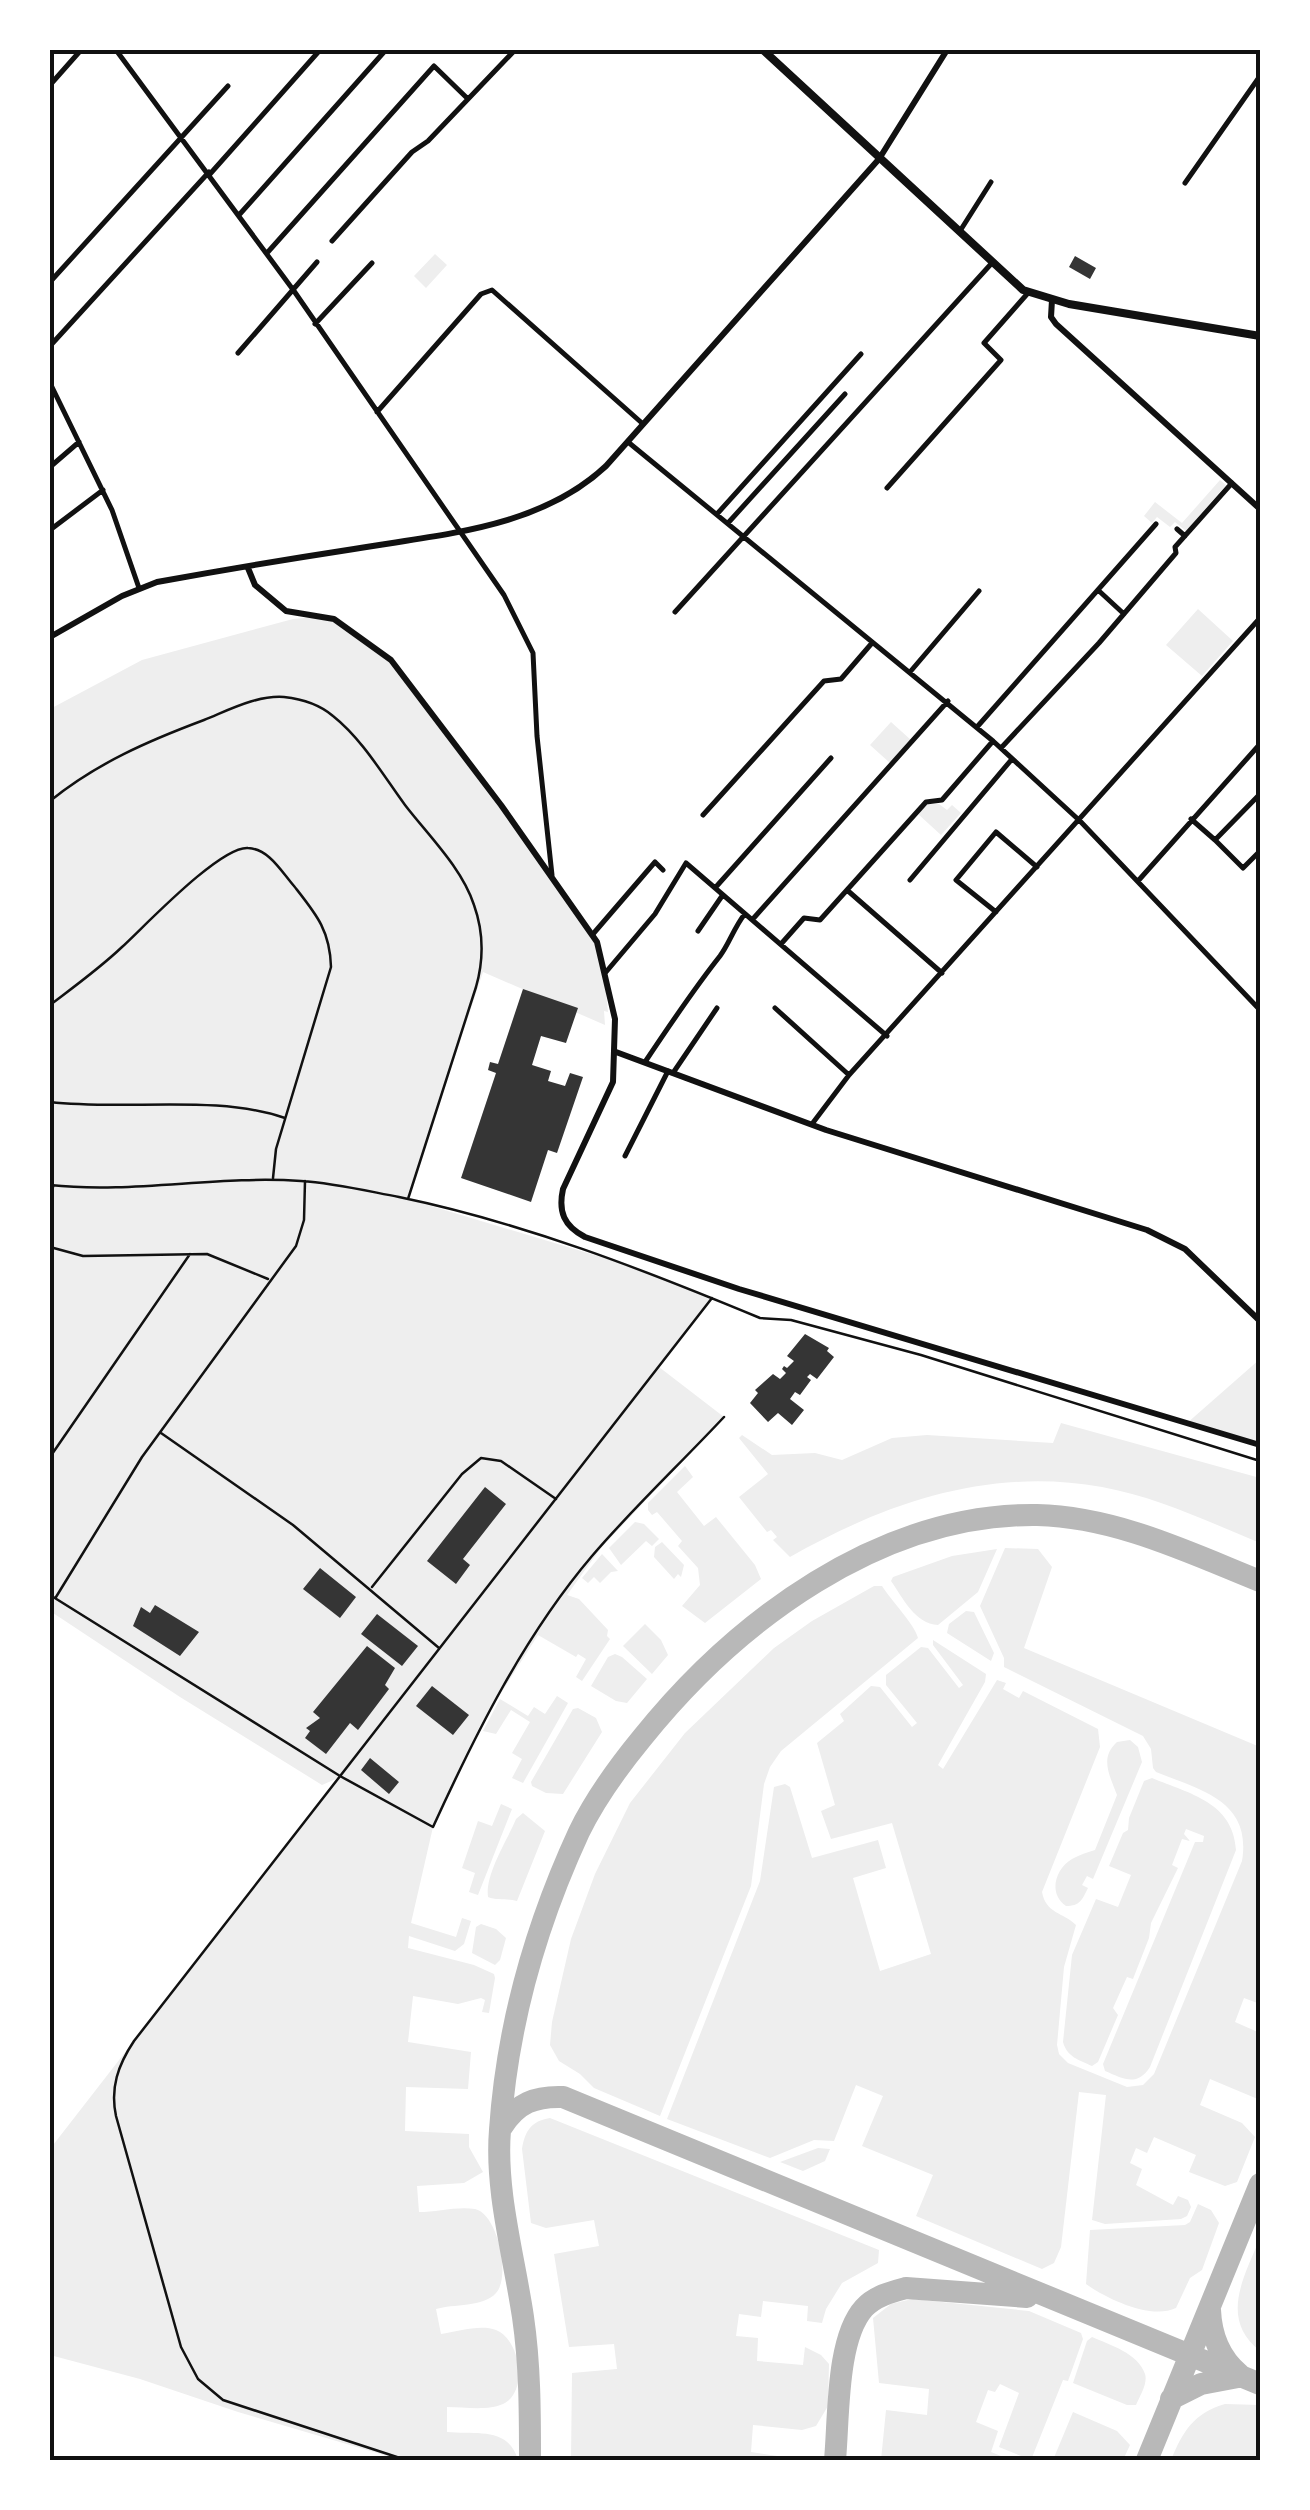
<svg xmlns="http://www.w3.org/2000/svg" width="1310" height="2510" font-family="'Fira Sans',sans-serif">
<rect width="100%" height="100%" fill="#fff"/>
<path fill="#eee" d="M435,254L447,265L426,288L414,276Z
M1220,480L1226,485L1186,531L1175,522L1170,527L1157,517L1152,523L1144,516L1155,502L1182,523Z
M1198,609L1233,641L1202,676L1166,645Z
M326,616L391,660L501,805L602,954L608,1012L604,1011L605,1025L483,972L408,1199L611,1260L712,1298L659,1367L724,1417L601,1548L567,1595L579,1599L608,1630L607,1636L610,1639L582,1681L576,1677L586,1659L578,1654L576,1657L538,1635L480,1726L433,1827L411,1923L456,1937L462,1918L471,1921L464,1944L455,1951L409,1936L408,1948L474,1965L494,1974L495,1978L489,2013L482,2012L485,2000L481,1998L458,2004L413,1996L408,2042L471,2052L468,2089L406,2087L405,2131L469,2134V2147L483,2172L464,2183L417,2186L419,2212C436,2212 458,2206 475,2209C498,2214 511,2277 496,2293C484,2307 453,2304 436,2309L441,2334C457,2332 480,2324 496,2330C520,2339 529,2392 503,2404C488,2411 464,2407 447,2407V2432C476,2435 508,2426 518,2460H401L238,2412L140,2379L50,2355V2149L338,1778L322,1785L180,1697L50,1611V709L142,660L293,619Z
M891,722L911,740L890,763L870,745Z
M927,804H939L947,810L952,805L961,813L941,835L918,814Z
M1260,1359V1445L1186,1424Z
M1061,1423L1260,1478V1543C1209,1522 1157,1497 1102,1487C990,1467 887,1502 790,1557L773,1540L777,1537L771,1530L767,1532L739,1497L768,1474L739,1438L742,1435L772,1455L815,1453L842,1460L892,1438L927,1435L1053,1443Z
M685,1466L693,1477L677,1492L704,1526L716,1517L755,1565L761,1579L705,1623L682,1606L700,1585L698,1568L678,1546L682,1541L657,1512L652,1515L648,1510V1503Z
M635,1522L644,1524L659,1539L652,1546L646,1541L621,1565L609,1548Z
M662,1542L684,1565L681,1577L678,1574L674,1579L654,1557L655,1547Z
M1005,1548L1038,1549L1052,1567L1024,1648L1260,1747V2004L1244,1998L1235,2022L1260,2033V2100L1210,2079L1200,2105L1242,2123L1255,2137L1237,2182L1225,2186L1189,2172L1196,2155L1154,2137L1147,2153L1136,2148L1130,2163L1142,2169L1136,2185L1173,2205L1178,2196L1188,2200L1191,2207L1187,2216L1181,2219L1105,2224L1092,2220L1106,2095L1079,2092L1061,2247L1054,2263L1042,2269L916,2216L933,2175L862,2146L883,2096L856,2085L834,2141L814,2140L770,2158L667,2119L760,1881L774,1787L785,1784L790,1787L812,1858L878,1840L886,1868L853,1878L880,1971L931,1954L892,1823L831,1839L821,1811L835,1805L817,1743L844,1721L840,1714L871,1686L880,1687L912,1727L917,1723L886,1685V1675L921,1647L928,1648L959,1688L963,1685L933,1645V1640L986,1674L985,1682L938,1765L943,1769L997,1680L1006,1683L1003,1689L1019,1698L1023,1691L1098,1729L1100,1747L1042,1892C1046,1914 1063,1912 1076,1925L1064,1967L1057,2045L1059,2054L1068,2063L1127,2087L1143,2085L1154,2074L1242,1861C1252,1800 1200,1790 1156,1772L1153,1768L1151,1749L1143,1736L1004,1667V1658L980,1606Z
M997,1549L978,1592L938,1625C915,1624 903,1598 891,1581L893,1577L952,1556Z
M602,1554L618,1571L611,1572L600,1583L594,1577L588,1583L582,1578Z
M874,1586H882C891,1600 915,1625 918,1638L781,1751L770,1767L764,1784L751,1886L660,2116L594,2088L580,2074L559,2061L550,2045L552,2022L571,1939L595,1874L630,1803L685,1733L774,1648L812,1621Z
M966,1611L974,1612L994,1653L991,1661L947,1633L949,1624Z
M645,1624L661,1640L668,1655L652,1674L623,1646Z
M615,1654L622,1657L647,1679L627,1703L616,1701L591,1686L608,1657Z
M557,1696L568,1703L523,1783L512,1778L522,1759L512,1753L530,1722L511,1710L496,1734L483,1731L500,1699L528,1716L534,1707L545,1714Z
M578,1708L596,1718L602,1732L563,1794L546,1793L532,1786L531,1782L573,1709Z
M1130,1740L1138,1747L1142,1762L1093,1879L1087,1876L1082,1885L1088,1888C1082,1900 1080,1906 1066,1906C1048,1894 1055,1869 1072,1859C1079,1855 1088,1852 1095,1850L1117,1795C1110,1776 1099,1758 1117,1742Z
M1152,1778C1190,1794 1233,1802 1236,1850L1150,2067C1137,2087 1124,2079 1105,2071L1103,2064L1195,1842H1203L1204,1836L1186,1829L1184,1834L1190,1841L1182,1839L1172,1865L1178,1868L1151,1923L1149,1938L1133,1979L1127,1977L1113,2008L1118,2015L1098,2062L1092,2066C1079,2060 1067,2057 1063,2042L1072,1955L1096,1899L1118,1907L1131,1875L1109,1866L1123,1833L1128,1830L1129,1818L1144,1781Z
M501,1804L512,1809L478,1895L469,1892L475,1873L462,1868L478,1821L492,1826Z
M523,1813L545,1831L517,1901C507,1898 497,1901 488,1897C485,1874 507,1841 516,1819Z
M481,1924L496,1929L506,1938L500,1960L495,1965L472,1953L476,1927Z
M550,2118L879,2250L878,2263L842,2283L826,2309L822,2323L807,2321L808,2306L763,2301L761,2317L739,2314L736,2336L758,2338L757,2361L803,2365L805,2347L821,2355L829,2364L828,2406L816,2426L802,2430L753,2425L751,2452L805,2460H571L572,2373L617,2369L614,2344L569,2347L554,2254L599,2246L594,2220L546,2228L531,2223L522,2149C525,2131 531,2121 550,2118Z
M818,2148L830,2149L825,2161L803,2171L780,2162Z
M1198,2204L1211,2210L1219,2223L1202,2270L1190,2278L1176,2308C1151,2320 1107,2299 1086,2284L1090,2230L1185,2225L1190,2222Z
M1260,2238V2351C1219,2319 1244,2277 1260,2238Z
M912,2299L1029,2311L1081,2333L1083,2339L1068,2381L1063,2380L1031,2460L999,2447L1019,2393L1000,2384L995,2392L988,2390L976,2422L998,2431L991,2452L1011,2460H881L886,2410L927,2415L929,2389L879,2383L873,2318L891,2304Z
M1092,2337C1110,2345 1138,2353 1145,2374C1148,2383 1140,2396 1136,2405H1127L1073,2383L1087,2341Z
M1225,2404L1260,2405V2460H1171C1183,2431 1194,2413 1225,2404Z
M1073,2412L1117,2431L1130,2445L1123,2460H1053Z"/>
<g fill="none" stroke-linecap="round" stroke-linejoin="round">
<path stroke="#b8b8b8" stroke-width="22" d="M502,2127C517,2103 535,2096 563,2097L1260,2384
M1210,2310C1211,2335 1219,2357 1239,2374
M1171,2399L1201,2384L1238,2377
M530,2460C530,2412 530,2365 523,2317C514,2256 495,2191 500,2130C507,2027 536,1925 579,1832C595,1799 619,1766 642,1738C736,1621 880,1513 1037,1515C1116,1517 1188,1552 1260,1581
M835,2460C839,2418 836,2339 864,2308C875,2296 891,2292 906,2288L1027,2297
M1147,2460L1260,2184"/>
</g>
<path fill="#353535" d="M1075,256L1096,268L1090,279L1069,267Z
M523,989L578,1008L566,1043L541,1036L532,1065L551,1071L548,1081L565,1086L570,1073L583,1077L557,1153L548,1150L531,1202L461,1178L496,1073L488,1070L490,1062L498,1064Z
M805,1334L829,1348L827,1351L834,1357L817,1379L810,1374L807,1377L811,1380L800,1395L795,1392L790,1399L804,1410L792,1425L778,1413L768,1422L750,1403L758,1393L755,1390L773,1374L780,1379L786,1373L782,1369L784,1366L787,1368L794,1361L787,1356Z
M485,1487L506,1504L463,1559L470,1565L456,1584L427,1561Z
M320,1568L356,1597L340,1618L303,1589Z
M155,1605L199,1632L180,1656L133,1626L141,1607L150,1613Z
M377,1614L418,1646L402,1666L361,1634Z
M367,1646L395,1668L385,1685L389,1689L358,1730L350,1723L326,1754L305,1738L310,1731L306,1728L320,1718L313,1712Z
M432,1686L469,1715L453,1735L416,1706Z
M370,1758L399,1782L389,1794L361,1770Z"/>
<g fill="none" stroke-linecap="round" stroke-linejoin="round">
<path stroke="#111" stroke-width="2.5" d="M50,801C97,763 148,741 204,720C229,710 257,695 284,697C302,699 319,704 333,716C362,739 383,775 405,805C428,835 462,868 474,905C484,933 484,959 476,987L408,1199
M50,1005C75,986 100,968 122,947C145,926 220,846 248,848C269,849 281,871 294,886C316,914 330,930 331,967L276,1149L273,1178
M50,1102C126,1111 215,1094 285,1118
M50,1185C133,1194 217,1175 301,1181C334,1183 367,1191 399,1197C524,1223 642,1269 760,1318L791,1320L921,1355L1260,1461
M50,1197L53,1187
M50,1247L83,1256L207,1254L268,1279
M161,1433L293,1525L439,1648
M50,1457L190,1254
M372,1587L462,1474L481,1458L501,1461L556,1499
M50,1595L340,1776L433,1827C476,1733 524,1636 592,1556C633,1508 680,1464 724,1417
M56,1597L142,1457L296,1246L304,1220L305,1181
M406,2460L223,2400L198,2379L181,2347L116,2116C110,2088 118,2065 134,2041L712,1298"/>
<path stroke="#111" stroke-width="5" d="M116,50L294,291L504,595L533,653L537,736L552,875
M536,50H539
M50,85L81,50
M210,174L320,50
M1185,183L1260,76
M239,215L384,52
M960,231L991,182
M332,241L412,152L428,141L515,50
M267,253L434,66L468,99
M50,282L228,86
M315,324L372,263
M50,346L209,172
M238,353L317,262
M50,383L112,510L139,588
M377,412L481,294L492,290L643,424
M628,442L993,741L1080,821L1260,1010
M50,467L79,442
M887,488L1001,360L984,343L1028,293
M717,514L861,354
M728,523L845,394
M1177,529L1185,536
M50,530L103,490
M1098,590L1124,614
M675,612L991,264
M910,672L979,591
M977,727L1156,524
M1001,748L1099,643L1176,553L1175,547L1232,483
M703,815L824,681L841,679L872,643
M1191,819L1215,840L1260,794
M1215,840L1243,868L1260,851
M910,880L1012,759
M1138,881L1260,744
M715,888L831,758
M847,890L942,973
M996,912L956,880L996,832L1037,867
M752,920L948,701
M698,931L722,896
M593,934L655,862L663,870
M781,944L804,918L820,920L926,802L942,800L993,741
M606,972L655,914L686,863L887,1036
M775,1008L849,1075
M645,1062C669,1026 693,990 720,956C729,944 734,928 744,915
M673,1073L717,1008
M812,1124L849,1075L1260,618
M625,1156L668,1071"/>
<path stroke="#111" stroke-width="6" d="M1052,300L1051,317L1056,324L1260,509
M248,568L255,585L286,611L334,619L391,660L501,805L597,942L615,1019L613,1082L563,1189C558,1212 564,1226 585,1237L739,1289L1260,1445
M50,637L122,596L157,582C223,570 289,559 354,549C441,534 539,529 606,466L879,159L947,50
M616,1052L826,1130L1147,1230L1185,1249L1260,1321"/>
<path stroke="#111" stroke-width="8" d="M763,50L1023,290L1069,304L1260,336"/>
</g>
<rect width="1310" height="2510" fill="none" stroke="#ffffff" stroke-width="105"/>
<rect x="52" y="52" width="1206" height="2406" fill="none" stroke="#111" stroke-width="4"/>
</svg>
